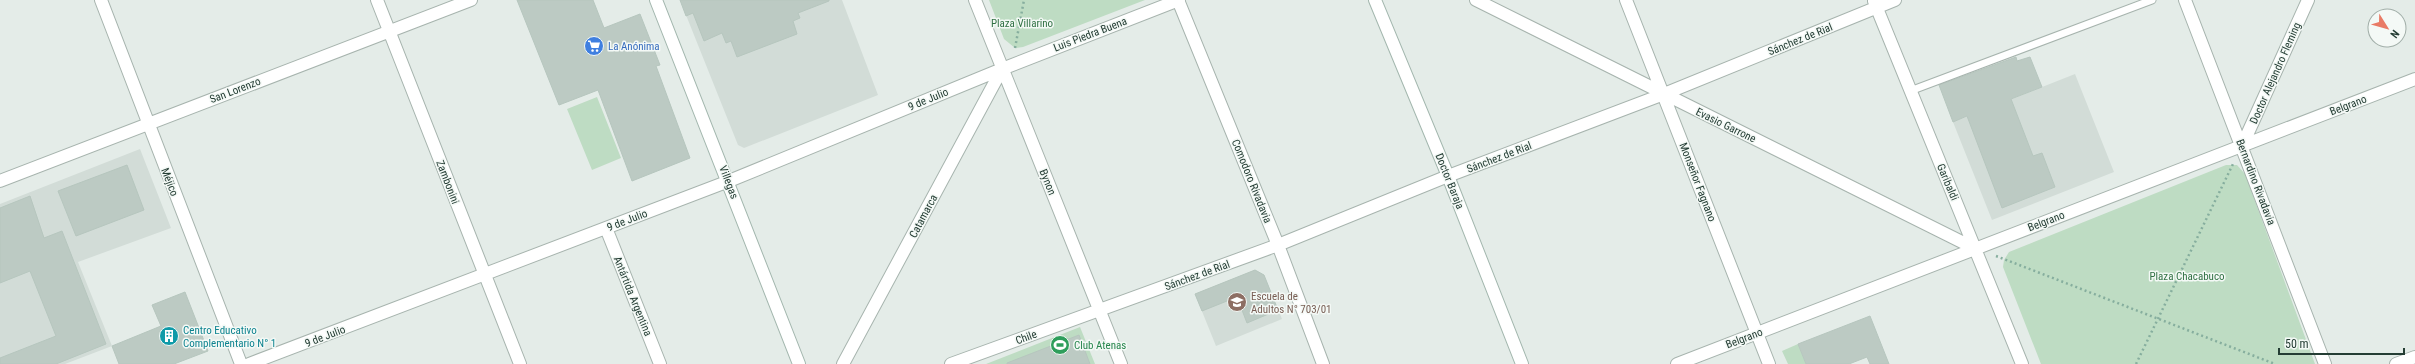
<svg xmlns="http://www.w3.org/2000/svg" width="2415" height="364" font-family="'Roboto Condensed',sans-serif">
<rect width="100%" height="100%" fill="#e4ece8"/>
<path fill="#d2dcd7" d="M680,0H842L878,95L744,148L738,145Z
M2075,74L2114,172L1992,220L1953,122Z
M140,149L171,228L78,262L112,346L65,364H0V204Z
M1255,270L1264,275L1282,319L1216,346L1195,294Z"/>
<path fill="#bedcc3" d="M989,0H1145L1023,47L1015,48L1004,39Z
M597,97L621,158L592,170L567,109Z
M2226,165H2237L2245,174L2315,364H2041L2003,267L2004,260L2009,252Z
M1080,327L1095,364H986Z
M1798,344L1806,364H1788L1782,351Z"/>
<path fill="#bccac3" stroke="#b6c6be" d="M517,0H593L604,28L640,14L660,65L656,66L690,158L632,181L598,90L559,105Z
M680,0H829V1L798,13L800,18L793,21L797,34L737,57L731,41L726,43L722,33L704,41L693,13L686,16Z
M2016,57L2017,61L2030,57L2042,87L2011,99L2033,156L2042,153L2055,187L2002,208L1967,116L1953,122L1939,85Z
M127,165L144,210L76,236L58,191Z
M30,196L44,238L62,231L106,344L56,364H0V358L56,336L30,271L0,283V208Z
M1255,270L1264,275L1278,310L1247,323L1237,297L1202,311L1195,294Z
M185,292L208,351L174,364H119L112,346L161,326L152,305Z
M1870,316L1889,364H1870L1867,357L1849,364H1806L1798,344Z
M1079,335L1090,364H1007V363Z"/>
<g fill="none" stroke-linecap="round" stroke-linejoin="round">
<defs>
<path id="lane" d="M1910,91L2152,0"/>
<path id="street" d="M101,0L241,364
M377,0L520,364
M975,0L1121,364
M1178,0L1278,245L1323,364
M1476,0L1976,249
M1626,0L1769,364
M2185,0L2325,364
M1874,1L2022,364
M2242,146L2308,0
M0,181L471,0
M606,228L660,364
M249,364L729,181L1002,69L1179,0
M843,364L1002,69
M951,364L1278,245L1448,176L1664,94L1895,0
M1677,364L2415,79
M2396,364L2415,357"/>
<path id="secondary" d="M656,0L799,364
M1375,0L1448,176L1522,364"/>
</defs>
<use href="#lane" stroke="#a7b4ae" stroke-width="9"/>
<use href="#street" stroke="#a7b4ae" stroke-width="14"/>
<use href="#secondary" stroke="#a3b7ae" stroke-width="14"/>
<path stroke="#86ae9e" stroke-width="2.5" stroke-dasharray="2 3" stroke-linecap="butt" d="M1015,48L1024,0
M1996,256L2275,364
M2136,364L2233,164"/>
<use href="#lane" stroke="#fff" stroke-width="7"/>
<use href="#street" stroke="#fff" stroke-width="12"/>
<use href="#secondary" stroke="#fff" stroke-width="12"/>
</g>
<defs>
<symbol id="supermarket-disc" viewBox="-11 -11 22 22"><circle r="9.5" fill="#3f7fe0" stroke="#f4f9f6"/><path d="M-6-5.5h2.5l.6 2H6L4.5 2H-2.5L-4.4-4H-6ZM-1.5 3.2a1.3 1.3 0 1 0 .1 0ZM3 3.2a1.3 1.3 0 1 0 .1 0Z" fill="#fff"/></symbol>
<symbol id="school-disc" viewBox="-11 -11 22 22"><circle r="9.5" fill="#8d6e63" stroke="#f4f9f6"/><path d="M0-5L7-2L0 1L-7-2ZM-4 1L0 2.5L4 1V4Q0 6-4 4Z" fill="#fff"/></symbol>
<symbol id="building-disc" viewBox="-11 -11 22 22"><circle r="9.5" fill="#0f9aa8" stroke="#f4f9f6"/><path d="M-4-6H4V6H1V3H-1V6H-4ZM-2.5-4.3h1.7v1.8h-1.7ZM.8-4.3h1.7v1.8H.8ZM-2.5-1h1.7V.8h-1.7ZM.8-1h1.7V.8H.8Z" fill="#fff"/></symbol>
<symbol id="stadium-disc" viewBox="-11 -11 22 22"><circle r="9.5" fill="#2e9e5b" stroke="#f4f9f6"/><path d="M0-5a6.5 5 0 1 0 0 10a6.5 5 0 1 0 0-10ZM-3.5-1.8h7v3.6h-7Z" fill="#fff"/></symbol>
</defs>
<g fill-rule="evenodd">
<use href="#supermarket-disc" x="583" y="35" width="22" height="22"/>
<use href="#school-disc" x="1226" y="291" width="22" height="22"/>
<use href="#building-disc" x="158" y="325" width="22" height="22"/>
<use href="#stadium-disc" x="1049" y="334" width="22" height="22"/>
</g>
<g text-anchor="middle" stroke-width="3" stroke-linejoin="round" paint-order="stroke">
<g font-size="11" fill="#317144" stroke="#f4f9f6">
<text x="1022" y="27">Plaza Villarino</text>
<text x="2187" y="280">Plaza Chacabuco</text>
</g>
<g font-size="11" fill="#243d34" stroke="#f4f9f6">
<text transform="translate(1090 34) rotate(-21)" y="4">Luis Piedra Buena</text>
<text transform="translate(1800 39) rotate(-22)" y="4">Sánchez de Rial</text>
<text transform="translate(2275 73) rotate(-66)" y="4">Doctor Alejandro Fleming</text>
<text transform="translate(235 90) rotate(-21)" y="4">San Lorenzo</text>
<text transform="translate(928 99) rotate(-22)" y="4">9 de Julio</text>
<text transform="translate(2348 105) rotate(-21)" y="4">Belgrano</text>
<text transform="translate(1726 125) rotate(26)" y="4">Evasio Garrone</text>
<text transform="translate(1499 157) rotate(-21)" y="4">Sánchez de Rial</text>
<text transform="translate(1252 181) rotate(68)" y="4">Comodoro Rivadavia</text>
<text transform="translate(1450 181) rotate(68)" y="4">Doctor Baraja</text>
<text transform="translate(170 182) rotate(69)" y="4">Méjico</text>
<text transform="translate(448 182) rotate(69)" y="4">Zambonini</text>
<text transform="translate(729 182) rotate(69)" y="4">Villegas</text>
<text transform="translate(1048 182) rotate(68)" y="4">Bynon</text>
<text transform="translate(1698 182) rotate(69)" y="4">Monseñor Fagnano</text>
<text transform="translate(1948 182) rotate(67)" y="4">Garibaldi</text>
<text transform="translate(2256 182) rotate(69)" y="4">Bernardino Rivadavia</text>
<text transform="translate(923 216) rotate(-62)" y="4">Catamarca</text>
<text transform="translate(627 220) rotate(-21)" y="4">9 de Julio</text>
<text transform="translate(2046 221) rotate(-21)" y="4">Belgrano</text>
<text transform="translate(1197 275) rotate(-20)" y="4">Sánchez de Rial</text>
<text transform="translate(633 296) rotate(68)" y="4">Antártida Argentina</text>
<text transform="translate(325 336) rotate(-21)" y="4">9 de Julio</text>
<text transform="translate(1026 337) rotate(-20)" y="4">Chile</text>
<text transform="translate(1744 338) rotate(-21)" y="4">Belgrano</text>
</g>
<g font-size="11" fill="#366cbe" stroke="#f4f9f6" text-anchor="start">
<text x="608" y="50">La Anónima</text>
</g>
<g font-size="11" fill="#785e54" stroke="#f4f9f6" text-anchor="start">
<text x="1251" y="300">Escuela de<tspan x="1251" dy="13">Adultos N° 703/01</tspan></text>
</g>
<g font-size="11" fill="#0d838f" stroke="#f4f9f6" text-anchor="start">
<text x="183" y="334">Centro Educativo<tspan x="183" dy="13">Complementario N° 1</tspan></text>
</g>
<g font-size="11" fill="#27864d" stroke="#f4f9f6" text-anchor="start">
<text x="1074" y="349">Club Atenas</text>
</g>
</g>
<g transform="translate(2387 28) rotate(127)"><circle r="19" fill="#f4f9f6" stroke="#a1aea8"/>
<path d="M0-3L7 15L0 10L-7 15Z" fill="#e97a65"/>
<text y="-6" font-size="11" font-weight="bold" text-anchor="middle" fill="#243d34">N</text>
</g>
<path d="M2279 348v6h125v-6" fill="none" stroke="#243d34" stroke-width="2"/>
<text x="2285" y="348" font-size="12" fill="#243d34" stroke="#f4f9f6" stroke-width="3" paint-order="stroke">50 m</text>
</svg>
